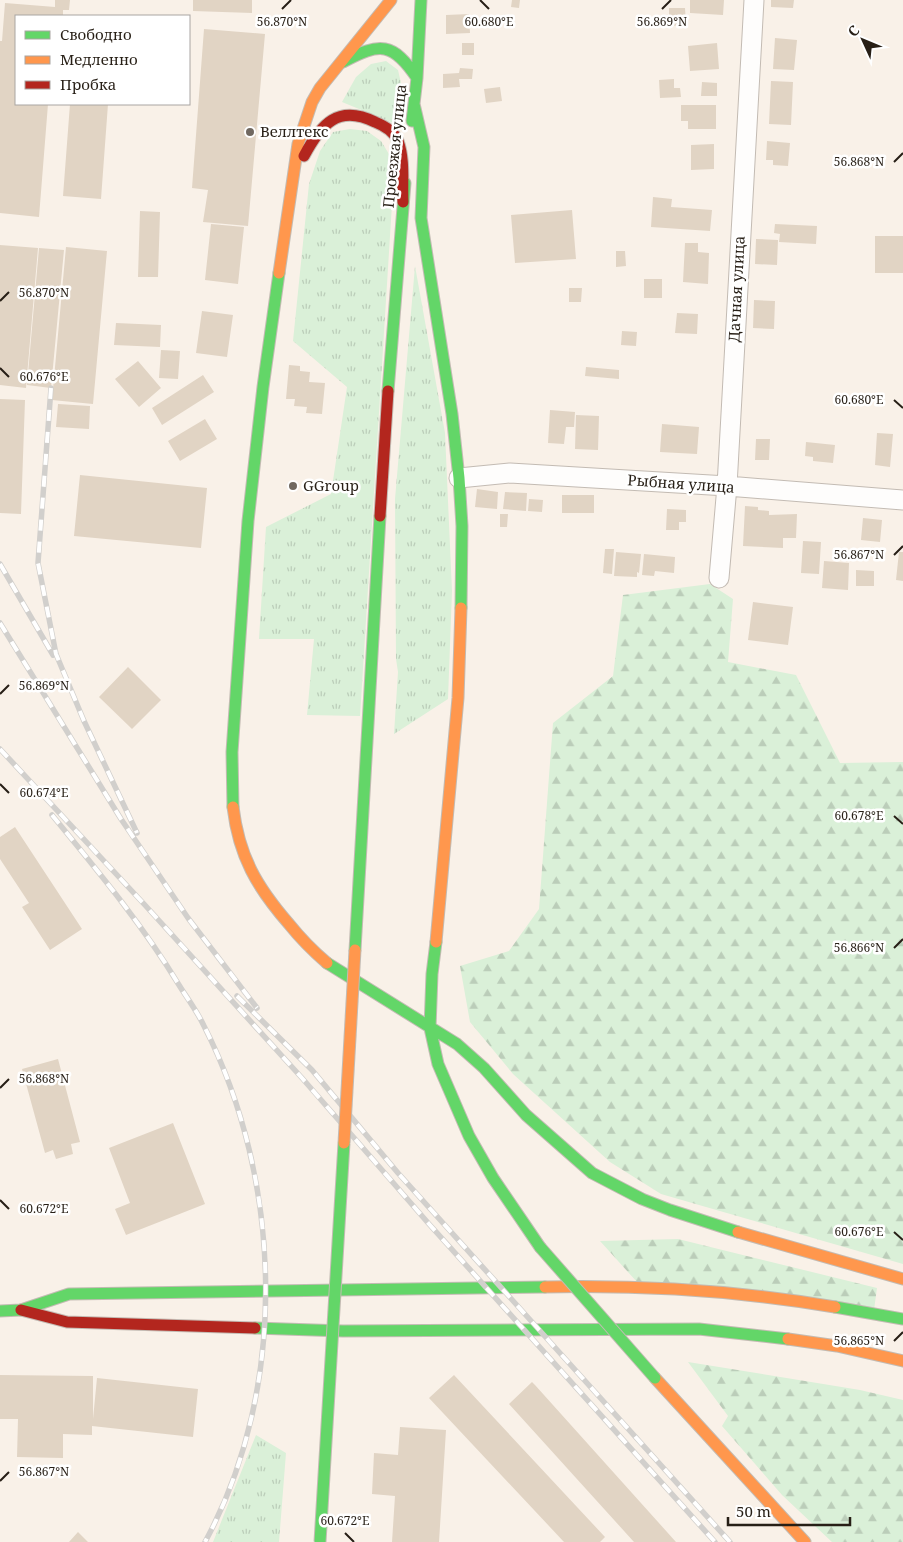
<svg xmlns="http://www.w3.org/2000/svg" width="903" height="1542" font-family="'Noto Serif',serif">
<defs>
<pattern id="grass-tufts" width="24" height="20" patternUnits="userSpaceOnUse" patternTransform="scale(1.25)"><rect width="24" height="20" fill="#daf0d8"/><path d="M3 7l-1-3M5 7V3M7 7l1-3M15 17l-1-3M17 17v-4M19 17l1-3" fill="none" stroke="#bbcdb9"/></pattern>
<pattern id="forest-firs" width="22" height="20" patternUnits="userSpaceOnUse" patternTransform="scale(1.25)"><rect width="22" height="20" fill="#daf0d8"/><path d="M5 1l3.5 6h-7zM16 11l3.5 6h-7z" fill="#bbcdb9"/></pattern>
</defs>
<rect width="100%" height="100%" fill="#f9f1e8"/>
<path fill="url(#grass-tufts)" d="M386,61L398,70L403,92L398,125L342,102L356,77L371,64Z
M350,129L367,131L381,141L392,159L393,188L360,716L307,715L314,639H259L266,527L331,494L347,387L293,341L309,184L320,151L333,132Z
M415,266L445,433L452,591L448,699L394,734L398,672L396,659L395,499Z
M256,1435L286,1453L279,1542H213Z"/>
<path fill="url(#forest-firs)" d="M710,584L733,599L728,662L796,675L840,763L903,762V1264L661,1194L610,1162L513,1074L470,1022L460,966L509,951L539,909L553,723L613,676L623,595Z
M678,1239L877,1288L874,1310L637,1282L600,1241Z
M688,1362L860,1390L903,1400V1542H832L782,1495L722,1426L728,1416Z"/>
<path fill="#e1d4c4" d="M55,0H70L69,10H63V16H16V104H48L39,217L0,213V41H2L5,3L55,7Z
M193,0H252V13L193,11Z
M512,0H520L519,8L511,7Z
M690,0H724L723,15L690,13Z
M771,0H794L793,8L771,7Z
M669,8H685L686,25L669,26Z
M469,14L470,33L446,34V15Z
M204,29L265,34L248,226L203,222L208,190L192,188Z
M775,38L797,40L794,70L773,69Z
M462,43H474V55H462Z
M717,43L719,69L690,71L688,46Z
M460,68L473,69L472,79H459L460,87L443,88V74L459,73Z
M674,79V88H680L681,97L660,98L659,80Z
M771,81L793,82L791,125L769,124Z
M702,82L717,83V96H701Z
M500,87L502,101L486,103L484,89Z
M70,104H108L101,199L63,196Z
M681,105H716V129H688V121H681Z
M767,141L790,143L788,166L773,165V160H766Z
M714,144V169L691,170V145Z
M653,197L672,199L671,207L712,210L710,231L651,227Z
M572,210L576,259L515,263L511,215Z
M140,211L160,212L158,277H138Z
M211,224L244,227L238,284L205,280Z
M775,224L817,226L816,244L779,242L780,234L774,233Z
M875,236H903V273H875Z
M756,239L778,240L777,265L755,264Z
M685,243H698V252L709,253L708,284L683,282Z
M0,245L38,248L26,388L0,385Z
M66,247L107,251L93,404L52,400Z
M39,248L64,250L51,388L27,385Z
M616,251H625L626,266L616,267Z
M644,279H662V298H644Z
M569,288H582L581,302H569Z
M754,300L775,301L774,329L753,328Z
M202,311L233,315L227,357L196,353Z
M677,313L698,314L697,334L675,333Z
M116,323L161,325L160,347L114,345Z
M622,331L637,332L636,346L621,345Z
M161,350L180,351L178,379L159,378Z
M138,361L161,388L139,407L115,379Z
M289,365L300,366V371L310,372L309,382L325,383L322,414L306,413L307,407L294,406L295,399H286Z
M586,367L619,370V379L585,376Z
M203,375L214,392L162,425L152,408Z
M0,399L25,400L21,514L0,513Z
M58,404L90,406L89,429L56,427Z
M550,410L575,412L574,427H566L564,444L548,443Z
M576,415L599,416L598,450L575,449Z
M205,419L217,439L180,461L168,441Z
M662,424L699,427L697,454L660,452Z
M877,433L893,434L890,467L875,465Z
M756,439H770L769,460H755Z
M806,442L835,445L833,463L813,461V457L805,456Z
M80,475L207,488L201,548L74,536Z
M477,489L498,492L497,509L475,507Z
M505,492L527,493L526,511L503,509Z
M562,495H594V513H562Z
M529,499L543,500L542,512L528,511Z
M745,506L758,507V510L769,511V515L797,514L796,538H783V548L743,546Z
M667,509L686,510V522H679V530H666Z
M500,514H508L507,527H500Z
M863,518L882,520L880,542L861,540Z
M803,541L821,542L819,574L801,573Z
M605,549H614L612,574L603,573Z
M616,552L641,554L639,573L637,572V577L614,576Z
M899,552H903V581L896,580Z
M644,554L675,557L674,573L655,571L654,576L642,575Z
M824,561L849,563L848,590L822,588Z
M856,570L874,571V586H856Z
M753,602L793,607L788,645L748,640Z
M128,667L161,700L132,729L99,697Z
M15,827L82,929L50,950L22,907L29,903L0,859V837Z
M58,1059L80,1142L71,1144L73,1154L56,1159L53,1150L45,1153L22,1069Z
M173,1123L205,1204L126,1235L115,1209L130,1203L109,1148Z
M0,1375L93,1376V1419L97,1378L198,1389L193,1437L92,1426V1435L63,1434V1458L17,1457L18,1419H0Z
M454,1375L605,1537L600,1542H564L429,1398Z
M532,1382L535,1385L676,1542H634L509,1404Z
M400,1427L446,1430L439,1542H392L395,1496L372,1494L374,1453L398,1455Z
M78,1532L88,1542H69Z"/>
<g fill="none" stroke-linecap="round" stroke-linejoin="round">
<defs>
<path id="street" d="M459,478L510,473L727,486L903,500
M719,578L727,486L754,0"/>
<path id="fast" d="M343,62C380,42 393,42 417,78
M414,104L424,147L421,218L452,414L459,478L462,526L461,608
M412,121L417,78L421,0
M388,391L405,183
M233,807L232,752L248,521L263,387L279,273
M436,942L432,974L430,1028L438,1064L469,1136L493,1178L540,1247
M355,950L380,516
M327,963L457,1044L484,1068L526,1115L592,1173L642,1199L670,1210L738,1232
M835,1307L903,1319
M0,1311L21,1310L69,1294L545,1287
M255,1328L343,1331L699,1329L788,1339"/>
<path id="slow" d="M279,273L298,144L312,102L320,88L391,0
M233,807C239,857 257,887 289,924C301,939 313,951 327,963
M436,942L458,698L461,608
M738,1232L903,1279
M545,1287C641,1285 741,1291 835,1307
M788,1339L837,1346L903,1361
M655,1378L805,1542"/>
<path id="jam" d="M304,156C321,124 338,104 375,122C385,126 394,131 398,141C405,160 402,182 403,202
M380,516L388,391
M21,1310L67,1322L255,1328"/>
</defs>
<use href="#street" stroke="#c3bbb3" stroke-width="21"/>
<use href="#fast" stroke="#c3bbb3" stroke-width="13"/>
<use href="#slow" stroke="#c3bbb3" stroke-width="13"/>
<use href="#jam" stroke="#c3bbb3" stroke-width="13"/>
<use href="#street" stroke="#fefdfc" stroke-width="19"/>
<use href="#fast" stroke="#63d668" stroke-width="11"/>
<use href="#slow" stroke="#ff974d" stroke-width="11"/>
<use href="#jam" stroke="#b3261e" stroke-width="11"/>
<defs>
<path id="rail" d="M51,388L38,563L56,654L84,721L137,833
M0,564L53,655
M0,623L121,819L188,918L257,1008
M0,749L144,904L302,1078L429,1224L715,1542
M52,815C97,870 142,924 179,985C187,998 197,1011 204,1026C283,1181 289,1387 205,1542
M237,996L312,1070L398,1173L730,1542"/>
</defs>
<use href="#rail" stroke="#d1cfcc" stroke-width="5.5"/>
<use href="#rail" stroke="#fff" stroke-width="4" stroke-dasharray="11" stroke-linecap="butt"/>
<defs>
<path id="fast-bridge" d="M540,1247L655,1378
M320,1542L344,1143"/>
<path id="slow-bridge" d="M344,1143L355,950"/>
</defs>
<use href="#fast-bridge" stroke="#c3bbb3" stroke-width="13" stroke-linecap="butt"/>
<use href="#slow-bridge" stroke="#c3bbb3" stroke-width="13" stroke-linecap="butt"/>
<use href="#fast-bridge" stroke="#63d668" stroke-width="11"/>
<use href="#slow-bridge" stroke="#ff974d" stroke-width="11"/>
</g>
<path fill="none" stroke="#271f16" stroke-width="2" d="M480,0L489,9M282,9L291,0M662,9L671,0M894,162L903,153M0,301L9,292M0,368L9,377M894,400L903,408M894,555L903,546M0,694L9,685M0,784L9,793M894,816L903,824M894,948L903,939M0,1088L9,1079M0,1200L9,1209M894,1232L903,1240M894,1341L903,1332M0,1481L9,1472M345,1533L354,1542"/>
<g fill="#706860" stroke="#fff" stroke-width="2">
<circle cx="250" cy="132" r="5"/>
<circle cx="293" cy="486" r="5"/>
</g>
<g text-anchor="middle" stroke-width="5" stroke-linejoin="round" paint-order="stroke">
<g font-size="15" fill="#271f16" stroke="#fff" text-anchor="start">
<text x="260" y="137">Веллтекс</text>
<text x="303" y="491">GGroup</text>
</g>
<g font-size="15" fill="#271f16" stroke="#fff">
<text transform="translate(395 146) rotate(-84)" y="5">Проезжая улица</text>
<text transform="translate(737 289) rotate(-87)" y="5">Дачная улица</text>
<text transform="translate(681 484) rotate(4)" y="5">Рыбная улица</text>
</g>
</g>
<g font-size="12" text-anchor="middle" fill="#271f16" stroke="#fff" stroke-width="5" stroke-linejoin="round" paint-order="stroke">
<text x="489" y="26">60.680°E</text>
<text x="282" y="26">56.870°N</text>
<text x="662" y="26">56.869°N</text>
<text x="859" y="166">56.868°N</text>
<text x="44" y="297">56.870°N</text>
<text x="44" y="381">60.676°E</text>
<text x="859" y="404">60.680°E</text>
<text x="859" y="559">56.867°N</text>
<text x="44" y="690">56.869°N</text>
<text x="44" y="797">60.674°E</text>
<text x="859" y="820">60.678°E</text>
<text x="859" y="952">56.866°N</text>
<text x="44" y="1083">56.868°N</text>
<text x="44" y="1213">60.672°E</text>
<text x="859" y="1236">60.676°E</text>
<text x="859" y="1345">56.865°N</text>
<text x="44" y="1476">56.867°N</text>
<text x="345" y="1525">60.672°E</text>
</g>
<rect x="15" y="15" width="175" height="90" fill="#ffffff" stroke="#a9a5a2"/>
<rect x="25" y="31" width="25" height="8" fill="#63d668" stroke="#a9a5a2"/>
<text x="60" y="40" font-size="15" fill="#271f16">Свободно</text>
<rect x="25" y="56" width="25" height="8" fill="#ff974d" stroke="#a9a5a2"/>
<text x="60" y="65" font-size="15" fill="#271f16">Медленно</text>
<rect x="25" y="81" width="25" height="8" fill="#b3261e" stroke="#a9a5a2"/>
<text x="60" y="90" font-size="15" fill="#271f16">Пробка</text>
<g transform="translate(863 40) rotate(314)" stroke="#ffffff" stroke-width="4" paint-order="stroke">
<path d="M0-4L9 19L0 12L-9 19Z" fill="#271f16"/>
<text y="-8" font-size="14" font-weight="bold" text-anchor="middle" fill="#271f16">С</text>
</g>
<path d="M728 1517v8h122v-8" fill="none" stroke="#271f16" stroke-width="2.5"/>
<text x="736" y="1517" font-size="15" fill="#271f16" stroke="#ffffff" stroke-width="4" paint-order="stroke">50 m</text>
</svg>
